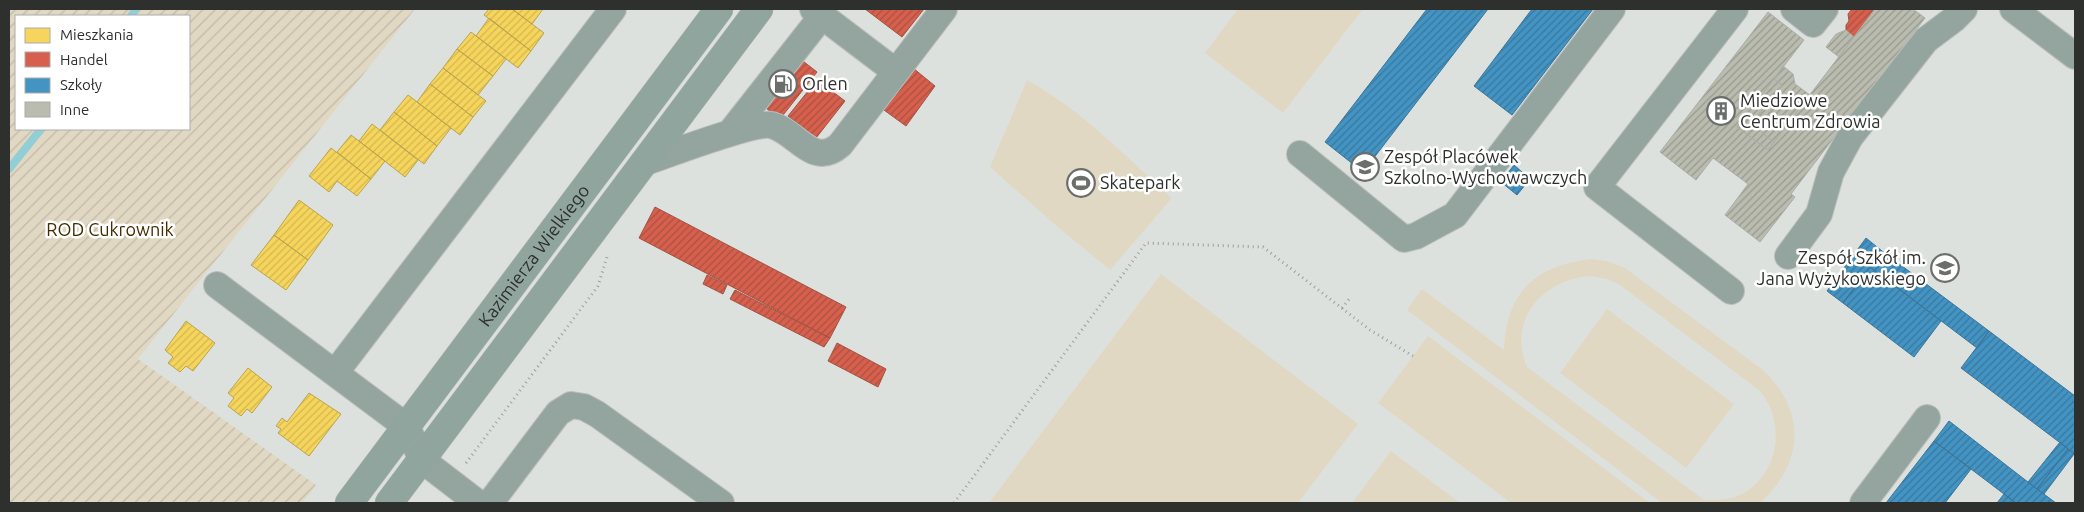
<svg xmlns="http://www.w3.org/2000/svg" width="2084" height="512" font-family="Ubuntu,sans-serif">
<defs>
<pattern id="garden-furrows" width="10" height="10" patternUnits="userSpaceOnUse" patternTransform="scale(1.25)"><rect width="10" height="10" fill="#e1d8c3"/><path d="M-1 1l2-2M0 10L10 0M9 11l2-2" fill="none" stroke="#c1baa8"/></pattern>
<pattern id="homes-hatch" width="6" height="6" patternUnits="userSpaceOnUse" patternTransform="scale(1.25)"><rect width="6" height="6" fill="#f6d55c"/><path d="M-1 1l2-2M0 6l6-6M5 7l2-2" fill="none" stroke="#d3b750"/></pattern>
<pattern id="shops-hatch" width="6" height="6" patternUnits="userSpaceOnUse" patternTransform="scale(1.25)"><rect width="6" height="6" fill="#d6604d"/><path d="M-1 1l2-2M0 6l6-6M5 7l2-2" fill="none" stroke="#ae5040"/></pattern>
<pattern id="schools-hatch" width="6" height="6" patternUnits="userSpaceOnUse" patternTransform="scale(1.25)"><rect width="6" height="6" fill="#4393c3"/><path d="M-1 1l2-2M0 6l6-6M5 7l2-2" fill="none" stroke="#38789f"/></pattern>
<pattern id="building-hatch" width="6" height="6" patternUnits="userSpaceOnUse" patternTransform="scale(1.25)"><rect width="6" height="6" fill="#b9bcae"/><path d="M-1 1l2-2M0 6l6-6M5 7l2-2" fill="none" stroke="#97998e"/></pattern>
</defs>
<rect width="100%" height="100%" fill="#dde1dd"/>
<path fill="#e1d8c3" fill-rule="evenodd" d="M1238,9H1363L1283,113L1205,53Z
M1027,80C1082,110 1126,157 1172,198L1110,270L1053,223L990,167Z
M1590,259L1607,261L1625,268L1763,370C1807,411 1804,464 1760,503H1662L1407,310L1422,289L1504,350C1506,293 1534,266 1590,259ZM1590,276L1607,279L1620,285L1760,391C1787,424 1779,477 1738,496C1727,500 1715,500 1704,500L1527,367C1507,319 1543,280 1590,276Z
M1161,274L1358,424L1298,503H989Z
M1607,309L1734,404L1686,468L1560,373Z
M1428,336L1650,503H1511L1378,403Z
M1391,451L1460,503H1352Z"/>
<path fill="url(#garden-furrows)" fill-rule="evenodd" d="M9,9H415L138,359L316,485L302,503H9ZM16,16H189V129H16Z"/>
<path fill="url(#homes-hatch)" stroke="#baa44e" d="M489,9H512L544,33L531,51L484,15Z
M512,9H543L532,24Z
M489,18L531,51L518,68L476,36Z
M471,32L506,59L493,76L457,49Z
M457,49L493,76L478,95L443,68Z
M443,68L486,101L473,117L430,84Z
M430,84L473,117L460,135L417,102Z
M408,95L451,128L437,146L394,112Z
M394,112L437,146L424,164L380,130Z
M372,124L418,160L405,177L359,141Z
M351,135L385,161L371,179L337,152Z
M331,148L371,179L357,196L337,181L329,192L309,176Z
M299,200L333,225L308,260L274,235Z
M274,235L308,260L286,290L251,265Z
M186,321L215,343L193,371L186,366L180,372L168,363L173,357L165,350Z
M248,368L272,387L252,413L247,409L241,416L228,406L234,398L228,393Z
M309,393L341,414L309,456L278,433L281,429L276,426L282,418L287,422Z"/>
<path fill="url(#shops-hatch)" stroke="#a35243" d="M865,9H924L902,37Z
M1852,9H1875L1854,37L1846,30V25L1849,21L1848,14Z
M785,47L817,72L780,119L748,94Z
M913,68L935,86L906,126L884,110Z
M817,80L845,101L816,138L788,116Z
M655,207L846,307L830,338L639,238Z
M707,275L727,285L723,294L703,284Z
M735,290L814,330L830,338L824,347L730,299Z
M837,343L886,369L878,387L828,361Z"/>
<path fill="url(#schools-hatch)" stroke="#3c7596" d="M1427,9H1488L1363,172L1325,142Z
M1532,9H1593L1512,115L1474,86Z
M1514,165L1530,179L1517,195L1501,182Z
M1866,238L1882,251L1843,303L1827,291Z
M1882,251L1989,331L1977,348L1870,267Z
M1870,267L1941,321L1914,357L1843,303Z
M1989,331L2075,396V454L1961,368Z
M1949,421L2037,489L2056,503H2016L2004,494L1934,441Z
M1934,441L1971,469L1945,503H1886Z
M2060,442L2068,449L2037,489L2028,482Z
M2068,449L2074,454L2044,494L2037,489Z
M2004,494L2016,503H1997Z"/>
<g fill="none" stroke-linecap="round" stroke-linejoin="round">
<path stroke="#91ced5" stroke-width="8" d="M131,16L136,9
M9,169L41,129"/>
</g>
<path fill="url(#building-hatch)" stroke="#acadaa" d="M1875,9H1913L1925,18L1791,194L1795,197L1760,242L1725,215L1748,184L1713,158L1696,180L1660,152L1768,12L1804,40L1737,127L1768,150Z
M1846,30L1854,37L1839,57L1826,47L1836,34Z
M1783,66L1793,74L1795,84L1810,95L1774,142L1762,133L1765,129L1763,118L1758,115L1782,85L1774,79Z
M1774,79L1782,85L1758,115L1763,118L1765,129L1762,133L1774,142L1768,150L1737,127Z"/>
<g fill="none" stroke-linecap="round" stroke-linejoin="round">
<defs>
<path id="minor" d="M813,9L896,72
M1794,9L1813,24L1825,9
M2013,9L2075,56
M730,133L822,16
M1300,154L1404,239L1416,236L1455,215L1612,9
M643,163C667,155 752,122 771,125C797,131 812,169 840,145L944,9
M1788,256L1819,214L1831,172L1850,137L1926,40L1954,19L1964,9
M217,285L407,427L422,460L478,503
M1731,291L1597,187L1735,9
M335,373L613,9
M490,503L558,413L571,405L584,407L597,414L721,503
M1863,503L1927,418"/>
<g id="major">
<path id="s1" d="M349,503L719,9"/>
<path d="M389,503L759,9"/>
</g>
</defs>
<use href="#minor" stroke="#bbbdbb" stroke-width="28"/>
<use href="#major" stroke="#bbbdbb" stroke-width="29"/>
<path stroke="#97a29e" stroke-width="3" stroke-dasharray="1 4" stroke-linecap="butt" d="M1342,308L1350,298
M466,463L598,286L607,257
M954,503L1146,243L1263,247L1370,330L1413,356"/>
<use href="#minor" stroke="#94a5a0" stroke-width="26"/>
<use href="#major" stroke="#91a59f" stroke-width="28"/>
</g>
<defs>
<symbol id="fuel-ring" viewBox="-11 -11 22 22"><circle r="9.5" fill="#fff" stroke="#6b6e6b" stroke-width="1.5"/><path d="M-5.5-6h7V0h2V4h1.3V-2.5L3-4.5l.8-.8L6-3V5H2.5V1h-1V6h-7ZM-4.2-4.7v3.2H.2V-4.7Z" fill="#6b6e6b"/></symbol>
<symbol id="building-ring" viewBox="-11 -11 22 22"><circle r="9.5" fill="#fff" stroke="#6b6e6b" stroke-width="1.5"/><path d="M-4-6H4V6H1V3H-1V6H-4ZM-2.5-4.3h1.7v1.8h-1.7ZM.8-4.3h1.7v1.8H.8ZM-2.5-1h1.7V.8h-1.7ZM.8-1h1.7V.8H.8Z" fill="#6b6e6b"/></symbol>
<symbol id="school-ring" viewBox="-11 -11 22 22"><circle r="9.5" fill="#fff" stroke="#6b6e6b" stroke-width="1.5"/><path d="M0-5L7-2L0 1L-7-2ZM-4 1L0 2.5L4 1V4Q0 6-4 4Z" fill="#6b6e6b"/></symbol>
<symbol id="stadium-ring" viewBox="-11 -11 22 22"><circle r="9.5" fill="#fff" stroke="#6b6e6b" stroke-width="1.5"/><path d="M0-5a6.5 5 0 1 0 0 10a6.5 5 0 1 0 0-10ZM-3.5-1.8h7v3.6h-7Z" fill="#6b6e6b"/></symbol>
</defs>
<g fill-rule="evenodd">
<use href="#fuel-ring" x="767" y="68" width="32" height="32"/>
<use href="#building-ring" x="1705" y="95" width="32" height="32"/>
<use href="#school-ring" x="1349" y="151" width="32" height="32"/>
<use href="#stadium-ring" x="1065" y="167" width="32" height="32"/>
<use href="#school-ring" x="1929" y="252" width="32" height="32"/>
</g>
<g text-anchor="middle" stroke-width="5" stroke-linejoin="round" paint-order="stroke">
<g font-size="18" fill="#2d302d" stroke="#fff" text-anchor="start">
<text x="802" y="90">Orlen</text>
<text x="1740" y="107">Miedziowe<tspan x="1740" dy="21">Centrum Zdrowia</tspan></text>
<text x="1384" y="163">Zespół Placówek<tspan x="1384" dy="21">Szkolno-Wychowawczych</tspan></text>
<text x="1100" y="189">Skatepark</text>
<text x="1926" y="264" text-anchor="end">Zespół Szkół im.<tspan x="1926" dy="21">Jana Wyżykowskiego</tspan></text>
</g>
<g font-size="18" fill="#442c00" stroke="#fff">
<text x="110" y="236">ROD Cukrownik</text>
</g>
<g font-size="18" fill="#2d302d" stroke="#fff">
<text dy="6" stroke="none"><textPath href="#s1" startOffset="309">Kazimierza Wielkiego</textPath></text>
</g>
</g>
<rect width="2084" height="512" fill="none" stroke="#2d302d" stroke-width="20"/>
<rect x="15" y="15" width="175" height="115" fill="#ffffff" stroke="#abacab"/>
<rect x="25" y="28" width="25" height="15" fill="#f6d55c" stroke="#abacab"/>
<text x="60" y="40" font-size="15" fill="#2d302d">Mieszkania</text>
<rect x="25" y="52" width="25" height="15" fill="#d6604d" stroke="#abacab"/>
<text x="60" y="65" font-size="15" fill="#2d302d">Handel</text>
<rect x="25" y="78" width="25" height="15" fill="#4393c3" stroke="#abacab"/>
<text x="60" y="90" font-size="15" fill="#2d302d">Szkoły</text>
<rect x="25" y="102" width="25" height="15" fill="#b9bcae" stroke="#abacab"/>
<text x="60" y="115" font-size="15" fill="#2d302d">Inne</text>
</svg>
